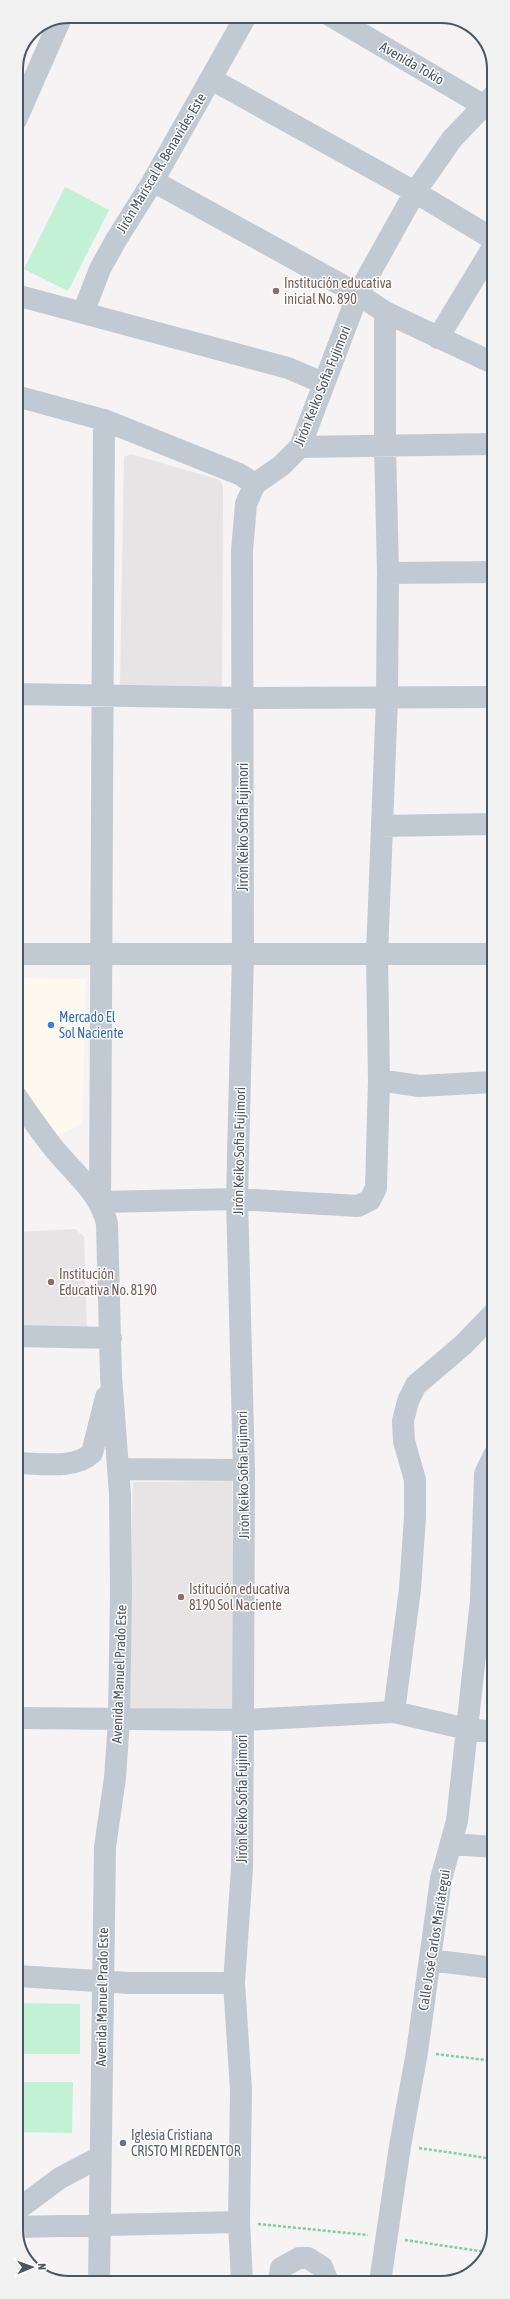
<svg xmlns="http://www.w3.org/2000/svg" width="510" height="2299" font-family="'Asap Condensed',sans-serif">
<rect width="100%" height="100%" fill="#f5f3f3"/>
<path fill="#fdf9ef" d="M16,978L86,979L82,1123L55,1138L25,1096L16,1072Z"/>
<path fill="#e6e4e5" d="M131,454L220,480L223,487L222,688L126,690L120,684L124,457Z
M75,1229L84,1237L87,1330L17,1328V1232Z
M232,1481V1712H128L133,1482Z"/>
<path fill="#c3f1d5" d="M65,187L109,210L68,291L24,269Z
M17,2003L80,2004V2054H17Z
M17,2082H73L72,2133L17,2132Z"/>
<g fill="none" stroke-linecap="round" stroke-linejoin="round">
<path stroke="#7ad0a6" stroke-width="2.5" stroke-dasharray="3 2" stroke-linecap="butt" d="M436,2054L494,2061
M419,2148L494,2159
M258,2224L368,2235
M405,2240L486,2252"/>
<path stroke="#c1cad2" stroke-width="22" d="M331,16L493,111
M211,79L415,192L493,239
M16,120L60,20
M153,181L358,294L385,312L493,363
M16,295L288,368L323,383
M83,313L100,269L116,240L153,181L246,16
M438,338L493,247
M16,396L104,420L239,474L255,484
M104,420L100,1202L237,1199L358,1206L370,1200L376,1188L379,1080L377,955L387,698L388,573L385,445V312
M300,447L493,444
M388,573L493,572
M16,694L243,698L493,697
M382,826L493,824
M16,954H493
M379,1080L419,1086L493,1082
M16,1096C29,1115 42,1134 56,1151C76,1175 100,1193 107,1224L111,1376L120,1494L121,1592L119,1720L115,1778L105,1847L99,2283
M17,1336L111,1338
M17,1463C39,1463 75,1470 92,1453L106,1397
M118,1469L244,1470
M394,1712L410,1589L415,1517V1480L404,1441L403,1421L408,1401L416,1385L463,1345L494,1313
M17,1718L243,1720L394,1712L467,1729L494,1732
M452,1844L494,1847
M430,1960L494,1968
M17,1976L129,1983H234
M17,2210L60,2178L100,2157
M17,2227L239,2222
M242,2282L239,2222L241,2090L234,1983L242,1868L243,1720L244,1470L237,1199L243,954L242,551L246,504L255,484L281,466L300,447L358,294L415,192L452,139L493,96
M279,2282L281,2268L299,2258H308L322,2267L328,2282
M380,2282L400,2146L417,2052L441,1879L457,1821L481,1600L485,1474L494,1455"/>
</g>
<g fill="#8d6e63" stroke="#fff" stroke-width="1.5">
<circle cx="276" cy="291" r="4"/>
<circle cx="51" cy="1282" r="4"/>
<circle cx="181" cy="1597" r="4"/>
</g>
<circle fill="#3f7fe0" stroke="#fff" stroke-width="1.5" cx="51" cy="1025" r="4"/>
<circle fill="#6b7280" stroke="#fff" stroke-width="1.5" cx="123" cy="2143" r="4"/>
<g text-anchor="middle" stroke-width="3" stroke-linejoin="round" paint-order="stroke">
<g font-size="14" fill="#4a5661" stroke="#fff">
<text transform="translate(412 63) rotate(30)" y="5">Avenida Tokio</text>
<text transform="translate(161 163) rotate(-59)" y="5">Jirón Mariscal R. Benavides Este</text>
<text transform="translate(322 386) rotate(-68)" y="5">Jirón Keiko Sofia Fujimori</text>
<text transform="translate(243 827) rotate(-90)" y="5">Jirón Keiko Sofia Fujimori</text>
<text transform="translate(239 1151) rotate(-89)" y="5">Jirón Keiko Sofia Fujimori</text>
<text transform="translate(243 1475) rotate(-91)" y="5">Jirón Keiko Sofia Fujimori</text>
<text transform="translate(119 1674) rotate(-88)" y="5">Avenida Manuel Prado Este</text>
<text transform="translate(242 1799) rotate(-90)" y="5">Jirón Keiko Sofia Fujimori</text>
<text transform="translate(434 1940) rotate(-81)" y="5">Calle José Carlos Mariátegui</text>
<text transform="translate(102 1997) rotate(-89)" y="5">Avenida Manuel Prado Este</text>
</g>
<g font-size="14" fill="#785e54" stroke="#fff" text-anchor="start">
<text x="284" y="288">Institución educativa<tspan x="284" dy="16">inicial No. 890</tspan></text>
<text x="59" y="1279">Institución<tspan x="59" dy="16">Educativa No. 8190</tspan></text>
<text x="189" y="1594">Istitución educativa<tspan x="189" dy="16">8190 Sol Naciente</tspan></text>
</g>
<g font-size="14" fill="#366cbe" stroke="#fff" text-anchor="start">
<text x="59" y="1022">Mercado El<tspan x="59" dy="16">Sol Naciente</tspan></text>
</g>
<g font-size="14" fill="#5b616d" stroke="#fff" text-anchor="start">
<text x="131" y="2140">Iglesia Cristiana<tspan x="131" dy="16">CRISTO MI REDENTOR</tspan></text>
</g>
</g>
<path d="M0 0H510V2299H0ZM69 23H441A46 46 0 0 1 487 69V2230A46 46 0 0 1 441 2276H69A46 46 0 0 1 23 2230V69A46 46 0 0 1 69 23Z" fill="#f1f1f2" fill-rule="evenodd"/>
<path fill="none" stroke="#4a5661" stroke-width="2" d="M69 23H441A46 46 0 0 1 487 69V2230A46 46 0 0 1 441 2276H69A46 46 0 0 1 23 2230V69A46 46 0 0 1 69 23Z"/>
<g transform="translate(32 2267) rotate(88)" stroke="#ffffff" stroke-width="3" paint-order="stroke">
<path d="M0-3L7 15L0 10L-7 15Z" fill="#4a5661"/>
<text y="-6" font-size="11" font-weight="bold" text-anchor="middle" fill="#4a5661">N</text>
</g>
</svg>
